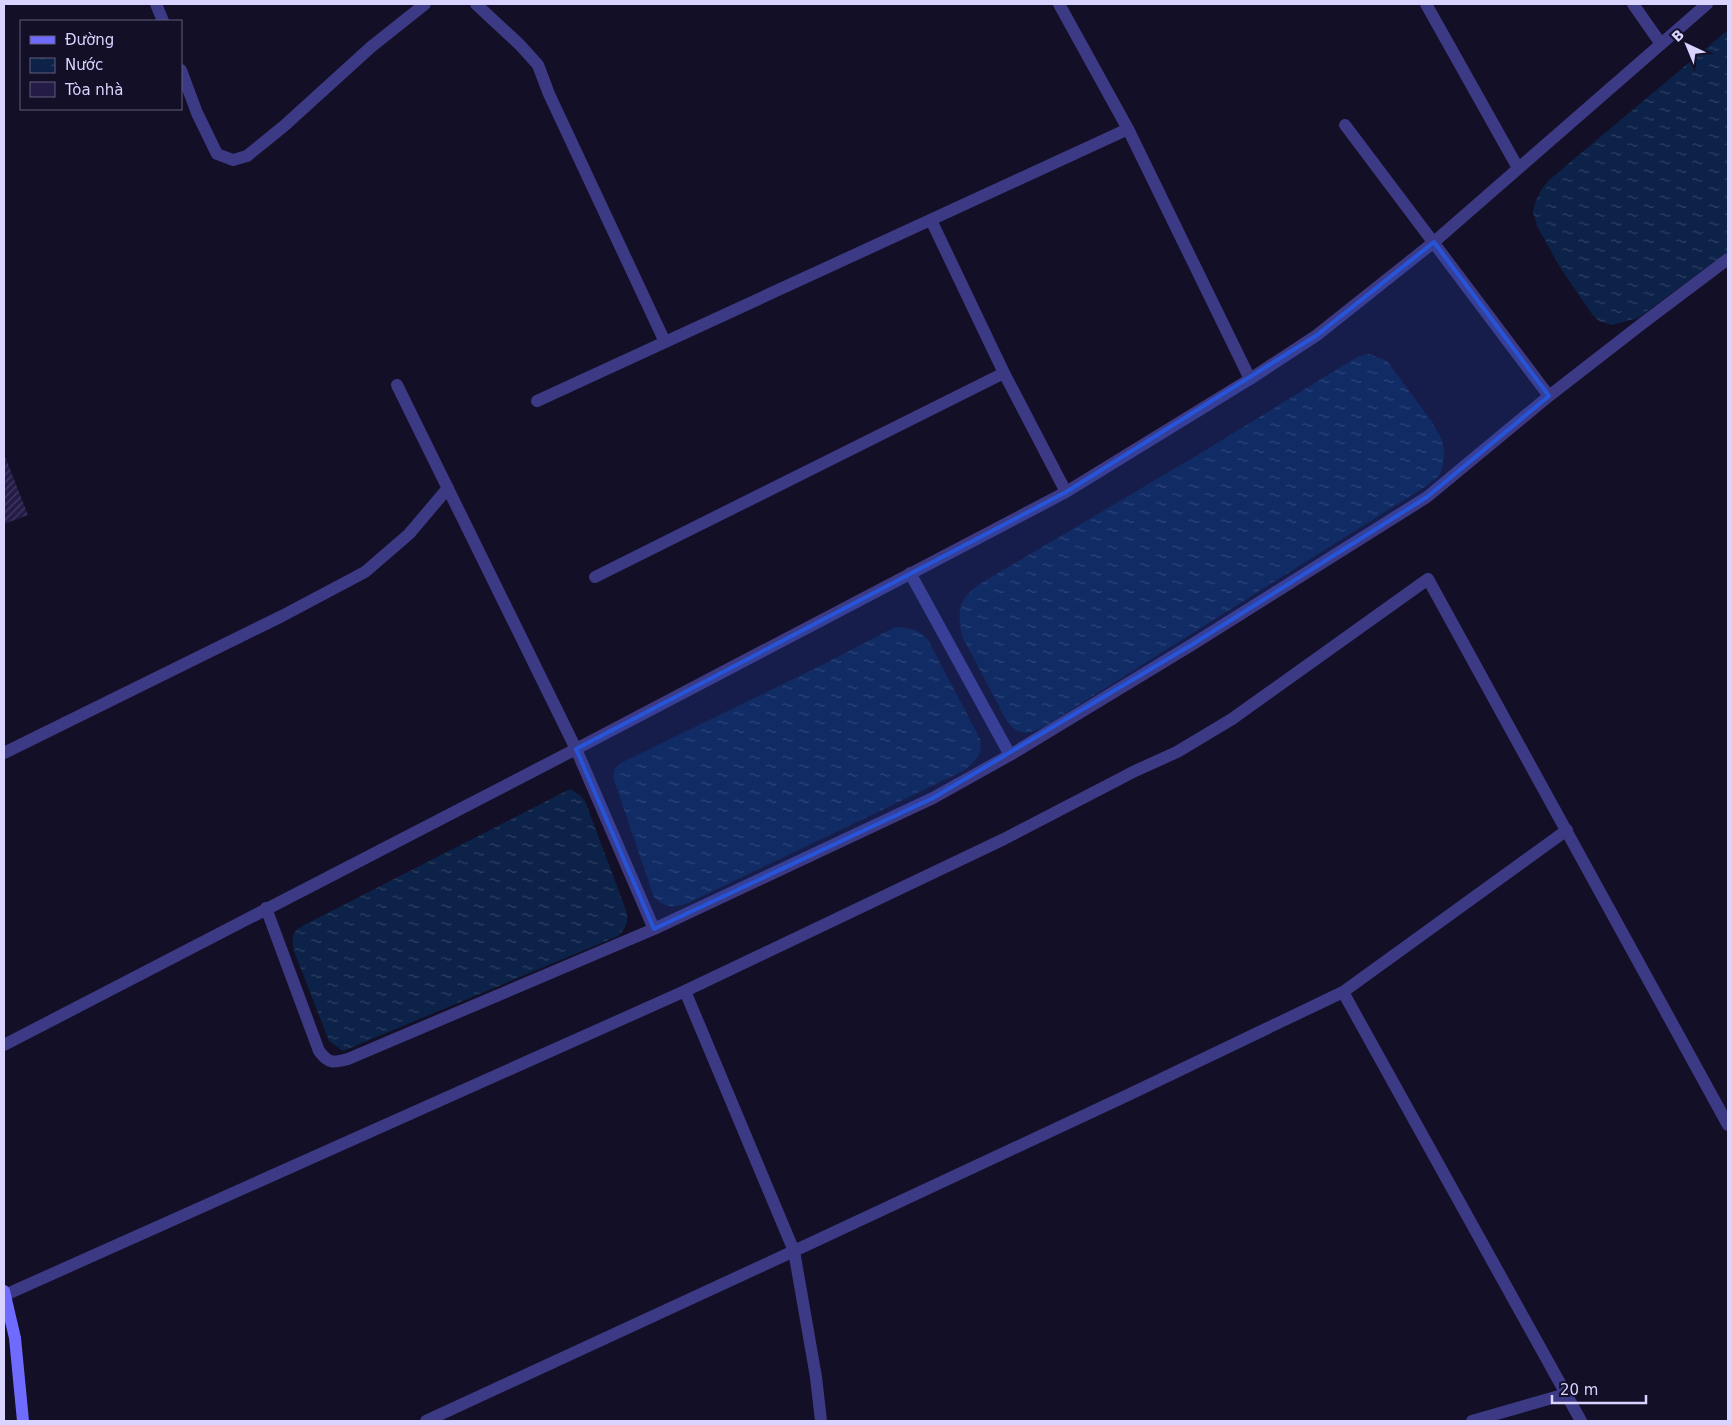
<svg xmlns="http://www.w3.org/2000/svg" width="1732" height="1425" font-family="'DejaVu Sans',sans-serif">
<defs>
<pattern id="water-ripples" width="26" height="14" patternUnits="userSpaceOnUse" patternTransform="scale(1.25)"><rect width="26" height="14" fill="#0c2248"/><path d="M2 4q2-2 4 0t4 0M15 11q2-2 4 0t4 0" fill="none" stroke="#2f4163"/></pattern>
<pattern id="building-hatch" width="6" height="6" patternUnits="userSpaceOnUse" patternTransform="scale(1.25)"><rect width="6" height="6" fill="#241b47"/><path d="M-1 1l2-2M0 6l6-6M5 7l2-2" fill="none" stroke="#433b63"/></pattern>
</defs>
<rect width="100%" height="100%" fill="#130f26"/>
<path fill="url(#water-ripples)" d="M1728,30V252L1638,318L1611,325L1599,321L1592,314L1561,269L1537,226L1533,212L1535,203L1541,190L1549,180Z
M1369,354L1387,361L1432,422L1442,440L1444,451L1443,465L1439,476L1426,486L1058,718C1047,725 1030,738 1016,730C1013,728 1009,724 1007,721L962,636C957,611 958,601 978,585L1206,450L1357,357Z
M895,627C910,628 918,629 928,640L980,739C983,755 975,762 963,771L686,904C672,908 664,907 654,897L613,777L615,769L619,764L828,662Z
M570,789L580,795L585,801L626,910C629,922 626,928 618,936L355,1046L343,1051L329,1041L294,951C291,934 292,931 308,923Z"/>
<path fill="url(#building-hatch)" d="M4,454L28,515L4,524Z"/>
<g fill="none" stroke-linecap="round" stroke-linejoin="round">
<path stroke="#3d3a85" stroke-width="12" d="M1059,4L1128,129L1250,379
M1633,4L1661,44"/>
<path stroke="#3d3a85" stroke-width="12" d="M156,4L163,21
M476,4L520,45L538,65L549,94L665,342
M1426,4L1518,168
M181,70L197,113L217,154L233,160L247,156L284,126L371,47L425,4
M1345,125L1549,396
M931,220L1004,373L1066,492
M397,385L576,749L654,929
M537,401L1128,129
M910,573L1010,755
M595,577L1004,373
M4,753L282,616L365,572L409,534L448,488
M266,908L319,1051C329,1064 333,1063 348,1059L654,929L933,798L1010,755L1193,644L1427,497L1549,396L1643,323L1728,259
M685,991L794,1251L816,1377L821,1421
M1343,992L1581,1421
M4,1045L576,749L1066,492L1250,379L1317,335L1434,242L1707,4
M5,1295L685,991L1004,839L1135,771L1177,752L1232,719L1428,579L1728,1125
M426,1421L794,1251L1128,1095L1343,992L1567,830
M1472,1421L1566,1394"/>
<path stroke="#6f6bff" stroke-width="12" d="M4,1291L15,1338L23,1421"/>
</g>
<path fill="#2655da" fill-opacity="0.2" stroke="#2655da" stroke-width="4" stroke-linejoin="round" d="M1434,242L1549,396L1427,497L1193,644L933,798L654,929L576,749L1066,492L1317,335Z"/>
<rect width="1732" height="1425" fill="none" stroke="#d9d4ff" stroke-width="10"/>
<rect x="20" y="20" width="162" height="90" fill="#130f26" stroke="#625e7d"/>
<rect x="30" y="36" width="25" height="8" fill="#6f6bff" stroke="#625e7d"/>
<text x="65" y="45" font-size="15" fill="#d9d4ff">Đường</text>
<rect x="30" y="58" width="25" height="15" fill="url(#water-ripples)" stroke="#625e7d"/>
<text x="65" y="70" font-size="15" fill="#d9d4ff">Nước</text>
<rect x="30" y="82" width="25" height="15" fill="#241b47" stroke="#625e7d"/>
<text x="65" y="95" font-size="15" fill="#d9d4ff">Tòa nhà</text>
<g transform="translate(1687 45) rotate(316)" stroke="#130f26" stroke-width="4" paint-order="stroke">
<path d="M0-4L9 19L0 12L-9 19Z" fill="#d9d4ff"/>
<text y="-8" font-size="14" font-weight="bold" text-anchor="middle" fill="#d9d4ff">B</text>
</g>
<path d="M1552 1395v8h94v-8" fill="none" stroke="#d9d4ff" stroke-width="2.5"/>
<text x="1560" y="1395" font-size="15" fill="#d9d4ff" stroke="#130f26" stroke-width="4" paint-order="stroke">20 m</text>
</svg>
